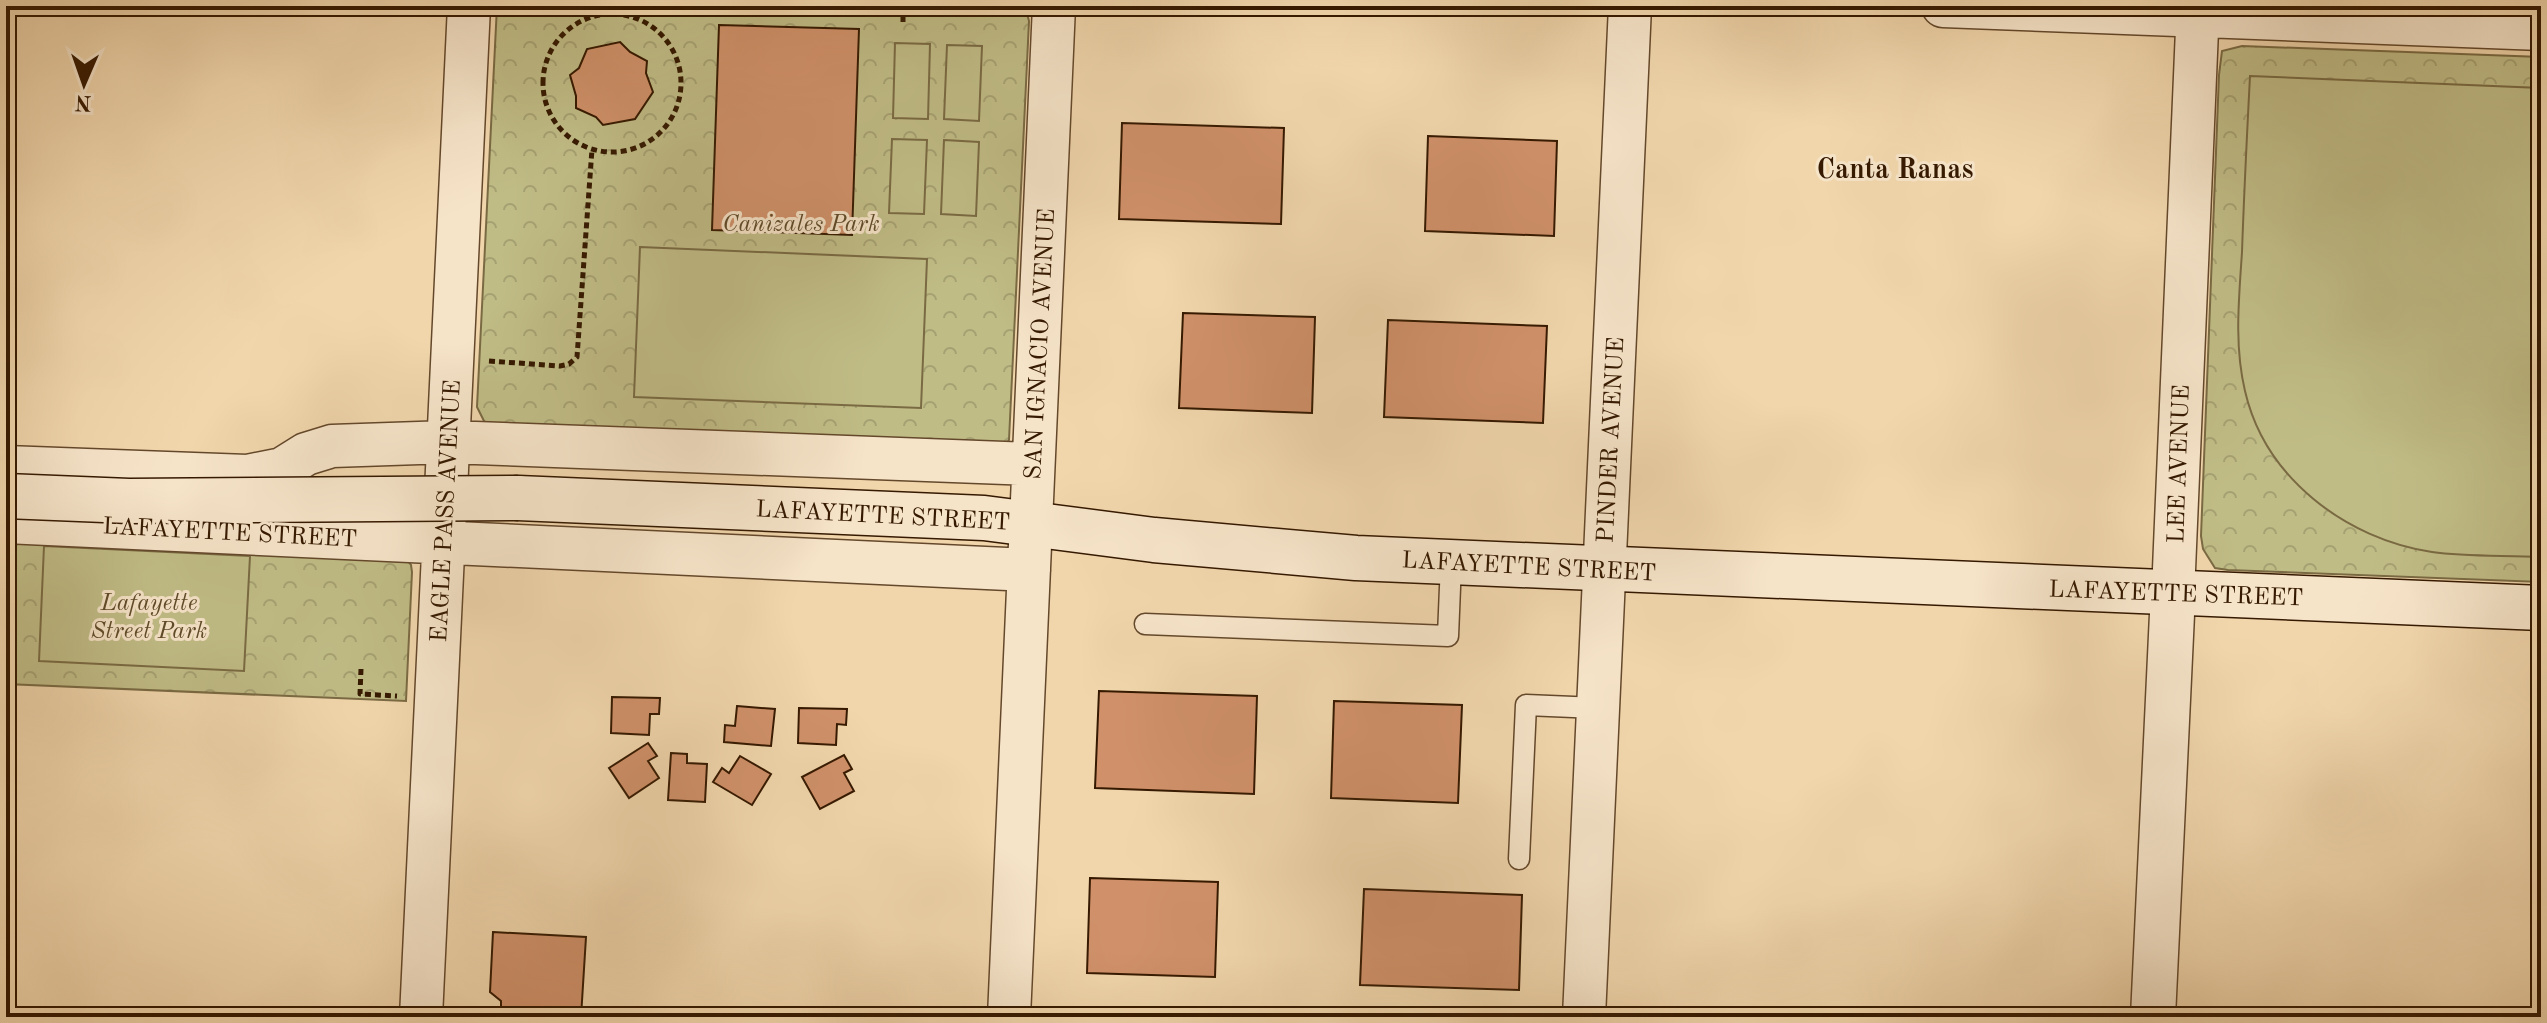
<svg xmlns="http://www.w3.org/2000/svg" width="2547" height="1023" font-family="'Old Standard TT',serif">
<defs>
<pattern id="forest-crowns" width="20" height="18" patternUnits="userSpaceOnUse" patternTransform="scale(2)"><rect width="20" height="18" fill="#c0bc86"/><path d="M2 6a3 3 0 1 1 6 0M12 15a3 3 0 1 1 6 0" fill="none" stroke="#a6a172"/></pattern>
</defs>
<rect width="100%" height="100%" fill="#f1d6ac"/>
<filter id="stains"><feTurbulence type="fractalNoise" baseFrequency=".0025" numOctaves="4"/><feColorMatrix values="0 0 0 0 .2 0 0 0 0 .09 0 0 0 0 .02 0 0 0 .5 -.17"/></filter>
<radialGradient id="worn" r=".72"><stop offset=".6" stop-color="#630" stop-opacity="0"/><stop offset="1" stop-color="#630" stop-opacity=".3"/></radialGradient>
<path fill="url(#forest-crowns)" stroke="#7a6a43" stroke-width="2" d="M497,6H1025L1029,21L1009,440L1005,445L489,425L484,421L477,407Z
M2242,46L2541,57V582L2228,570L2215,568L2203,549L2201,536L2219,75L2222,51Z
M24,539L407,560L411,565L412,572L406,701L6,684L10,554L16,545Z"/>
<path fill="#c0bc86" stroke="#7a6a43" stroke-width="2" d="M895,43L930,44L928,119L893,118Z
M947,45L982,46L979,121L944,119Z
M2250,76L2541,88V557C2505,555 2467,557 2432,552C2346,539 2265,478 2245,391C2234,345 2239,298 2242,252C2244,193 2247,134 2250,76Z
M892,139L927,140L924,214L889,213Z
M944,140L979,142L976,216L941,214Z
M640,247L927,259L921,408L634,397Z
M44,546L250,556L244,671L39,661Z"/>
<path fill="#d0916a" stroke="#351900" stroke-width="2" d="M719,25L859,29L852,235L712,230Z
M620,42L630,52L647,61L646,73L653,92L635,119L603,125L596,117L576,108V96L570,75L579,68L587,49Z
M1122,123L1284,128L1281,224L1119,219Z
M1428,136L1557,141L1554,236L1425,231Z
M1183,313L1315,317L1312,413L1179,408Z
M1388,320L1547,326L1543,423L1384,417Z
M1099,691L1257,696L1254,794L1095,788Z
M612,697L660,698L659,714H650L649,735L611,733Z
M1334,701L1462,705L1458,803L1331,798Z
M737,706L775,709L771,746L724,742L725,725L735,726Z
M799,708L847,709L846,725L837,724L836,745L798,743Z
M648,743L657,756L648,761L659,778L629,798L609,768Z
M671,753L687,754V763L707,764L705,802L668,800Z
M844,755L852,769L844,773L854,791L820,809L802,777Z
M740,756L771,774L752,805L713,782L722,768L729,773Z
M1090,878L1218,882L1215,977L1087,973Z
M1364,889L1522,895L1519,990L1360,985Z
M493,932L586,937L581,1017H507L501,1011V1001L490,992Z"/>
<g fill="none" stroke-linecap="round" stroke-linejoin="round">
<defs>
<path id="service" d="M1145,624L1448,636L1451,563
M1519,859L1526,705L1597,708"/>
<path id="minor" d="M1943,6L2541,29
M6,467L247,476L282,469L306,454L332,446L448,442L1033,464
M6,522L1029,570
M2173,593L2198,6
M421,1017L469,6
M1009,1017L1054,6
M1584,1017L1630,6"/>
<path id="tertiary" d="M2153,1017L2173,593"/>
<path id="secondary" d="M518,498L984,518L1154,540L1356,558L2541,608"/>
</defs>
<use href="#service" stroke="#64482b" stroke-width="23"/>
<use href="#minor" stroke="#64482b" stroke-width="45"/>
<use href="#tertiary" stroke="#64482b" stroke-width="47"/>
<use href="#secondary" stroke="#351900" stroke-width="47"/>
<path stroke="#351900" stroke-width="5" stroke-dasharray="6 4" stroke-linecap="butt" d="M882,6V11L903,12V24
M543 83a69 69 0 1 1 138 0a69 69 0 1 1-138 0Z
M489,361L560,366L569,364L577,357L592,149
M361,669L360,694L397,696"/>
<use href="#service" stroke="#f6e4c9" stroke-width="20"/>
<use href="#minor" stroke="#f6e4c9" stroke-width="42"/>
<use href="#tertiary" stroke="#f6e4c9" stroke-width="44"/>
<use href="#secondary" stroke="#f6e4c9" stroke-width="44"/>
<defs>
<path id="secondary-bridge" d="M6,496L129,501L518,498"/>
</defs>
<use href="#secondary-bridge" stroke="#351900" stroke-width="47" stroke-linecap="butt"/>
<use href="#secondary-bridge" stroke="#f6e4c9" stroke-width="44"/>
</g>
<g text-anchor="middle" stroke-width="6" stroke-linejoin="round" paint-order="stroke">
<g font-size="24" font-style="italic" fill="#5f4a28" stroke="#f6e4c9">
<text x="801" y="231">Canizales Park</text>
<text x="149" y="610">Lafayette<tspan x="149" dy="28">Street Park</tspan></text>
</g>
<g font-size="24" fill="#351900" stroke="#f6e4c9">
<text transform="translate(1039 344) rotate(-87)" y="8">SAN IGNACIO AVENUE</text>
<text transform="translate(1610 440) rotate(-87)" y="8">PINDER AVENUE</text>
<text transform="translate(2178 464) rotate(-88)" y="8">LEE AVENUE</text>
<text transform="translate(445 511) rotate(-87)" y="8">EAGLE PASS AVENUE</text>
<text transform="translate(883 515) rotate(3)" y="8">LAFAYETTE STREET</text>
<text transform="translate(230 532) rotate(3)" y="8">LAFAYETTE STREET</text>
<text transform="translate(1529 566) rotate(3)" y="8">LAFAYETTE STREET</text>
<text transform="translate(2176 593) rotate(2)" y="8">LAFAYETTE STREET</text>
</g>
<g font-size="28" font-weight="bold" fill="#351900" stroke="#f6e4c9">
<text x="1895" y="178">Canta Ranas</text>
</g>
</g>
<rect width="2547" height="1023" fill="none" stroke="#f1d6ac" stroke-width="32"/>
<rect x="8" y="8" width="2531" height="1007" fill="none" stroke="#351900" stroke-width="4"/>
<rect x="16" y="16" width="2515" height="991" fill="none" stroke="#351900" stroke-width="2"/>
<g transform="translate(84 84) rotate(182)" stroke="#f6e4c9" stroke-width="6" paint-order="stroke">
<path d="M0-6L14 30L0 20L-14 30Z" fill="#351900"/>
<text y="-12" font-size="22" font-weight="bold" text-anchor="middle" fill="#351900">N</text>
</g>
<rect width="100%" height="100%" filter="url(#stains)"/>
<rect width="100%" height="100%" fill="url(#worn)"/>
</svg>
